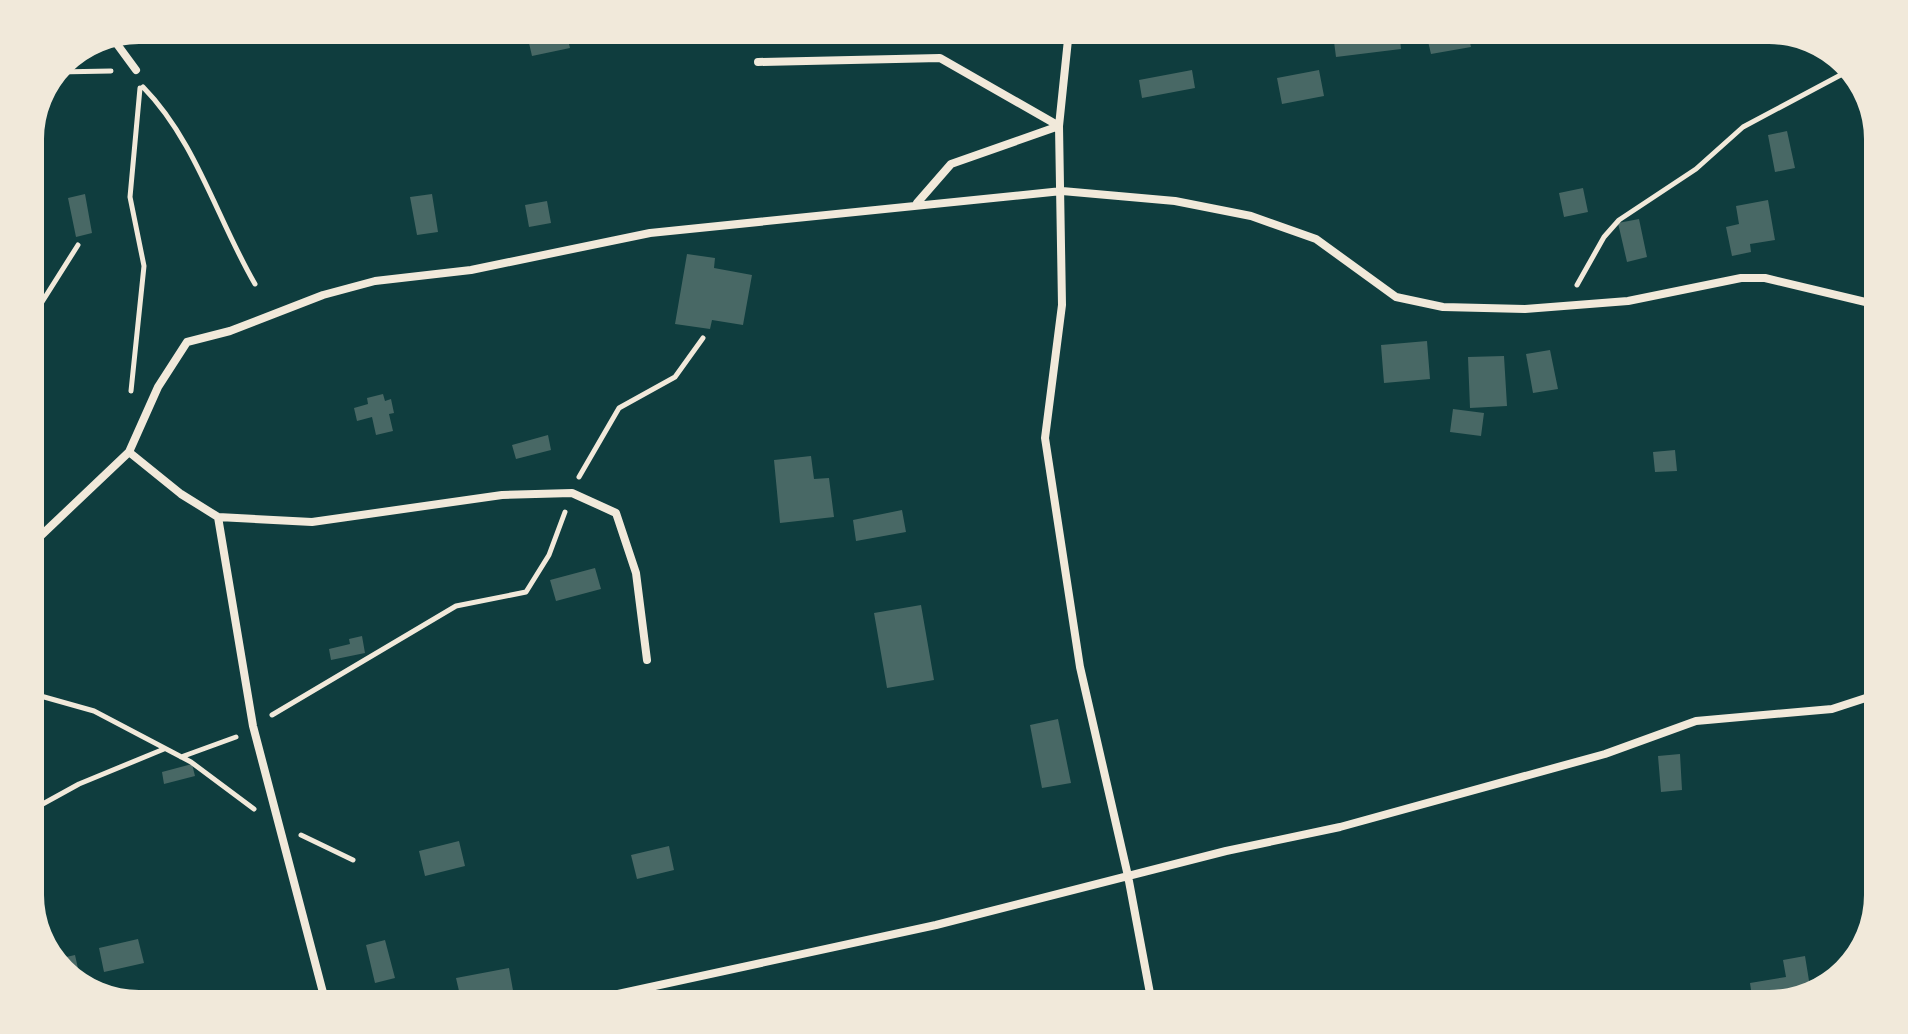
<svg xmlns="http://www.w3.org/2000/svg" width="1908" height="1034" font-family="'Fira Sans',sans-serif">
<rect width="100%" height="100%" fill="#0f3d3e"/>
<path fill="#486865" d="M526,30H575L576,34L567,36L570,48L532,56Z
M1365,30H1399L1401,49L1336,57L1333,34Z
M1441,30H1467L1471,47L1431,54L1426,33Z
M1192,70L1195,88L1142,98L1139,80Z
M1319,70L1324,96L1282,104L1277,78Z
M1787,131L1795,168L1775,172L1768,135Z
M1583,188L1588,212L1564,217L1559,193Z
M85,194L92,233L76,237L68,198Z
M432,194L438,232L417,235L410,197Z
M1768,200L1775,240L1750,244L1751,252L1732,256L1726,227L1739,224L1736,206Z
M547,201L551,223L529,227L525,205Z
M1639,219L1647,257L1627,262L1618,223Z
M687,254L715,258L714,268L752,275L743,325L712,320L710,329L675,324Z
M1427,341L1430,379L1384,383L1381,345Z
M1550,350L1558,389L1533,393L1526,354Z
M1504,356L1507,406L1470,408L1468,357Z
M383,394L385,401L391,399L394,413L389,414L393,431L376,435L372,417L357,421L354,408L368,404L367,398Z
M1453,409L1484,413L1481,436L1450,432Z
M548,435L551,450L516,459L512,445Z
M1675,450L1677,471L1655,472L1653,452Z
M811,456L814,479L829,478L834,517L780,523L774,460Z
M902,510L906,532L856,541L853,520Z
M595,568L601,589L556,601L550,580Z
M921,605L934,680L887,688L874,613Z
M362,636L365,653L331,660L329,649L350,644L349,639Z
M1058,719L1071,783L1042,788L1030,725Z
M1680,754L1682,790L1661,792L1658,756Z
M192,764L195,776L164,784L162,772Z
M459,841L465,866L425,876L419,851Z
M669,846L674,870L637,879L631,855Z
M138,939L144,963L104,972L99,948Z
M385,940L395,978L375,983L366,945Z
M75,955L81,982H78L53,960Z
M1805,956L1811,993L1770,1004H1753L1750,983L1786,977L1783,960Z
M509,968L514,996L462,1004L456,978Z"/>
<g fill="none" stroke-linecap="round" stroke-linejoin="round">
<path stroke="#f1e9da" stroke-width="5" d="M57,72L111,71
M143,87C196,141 217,219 255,284
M1577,285L1604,237L1619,220L1696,169L1743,127L1850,70
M30,321L78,245
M131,391L144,266L130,197L140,88
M579,477L619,408L675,377L703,338
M30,693L94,711L191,762L254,809
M272,715L456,606L526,592L549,555L565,512
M181,757L236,737
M30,811L79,784L164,749
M301,835L353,860"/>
<path stroke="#f1e9da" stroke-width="8" d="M114,40L136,70
M758,62L940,58L1059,126L1062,305L1045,438L1080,667L1128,876L1152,1004
M917,203L951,164L1059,126L1069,30
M129,452L181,494L218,517L253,726L326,1004
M218,517L312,522L502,495L572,493L616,513L636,573L647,660
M30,546L129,452L158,387L187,342L230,331L323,295L375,281L471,270L650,233L1062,191L1175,201L1251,216L1316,239L1396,297L1443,307L1525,309L1628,301L1741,278H1765L1878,305
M581,1002L936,925L1226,851L1340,827L1605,754L1696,721L1832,709L1878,694"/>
</g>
<path d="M0 0H1908V1034H0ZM139 44H1769A95 95 0 0 1 1864 139V895A95 95 0 0 1 1769 990H139A95 95 0 0 1 44 895V139A95 95 0 0 1 139 44Z" fill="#f1e9da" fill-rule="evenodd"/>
</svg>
